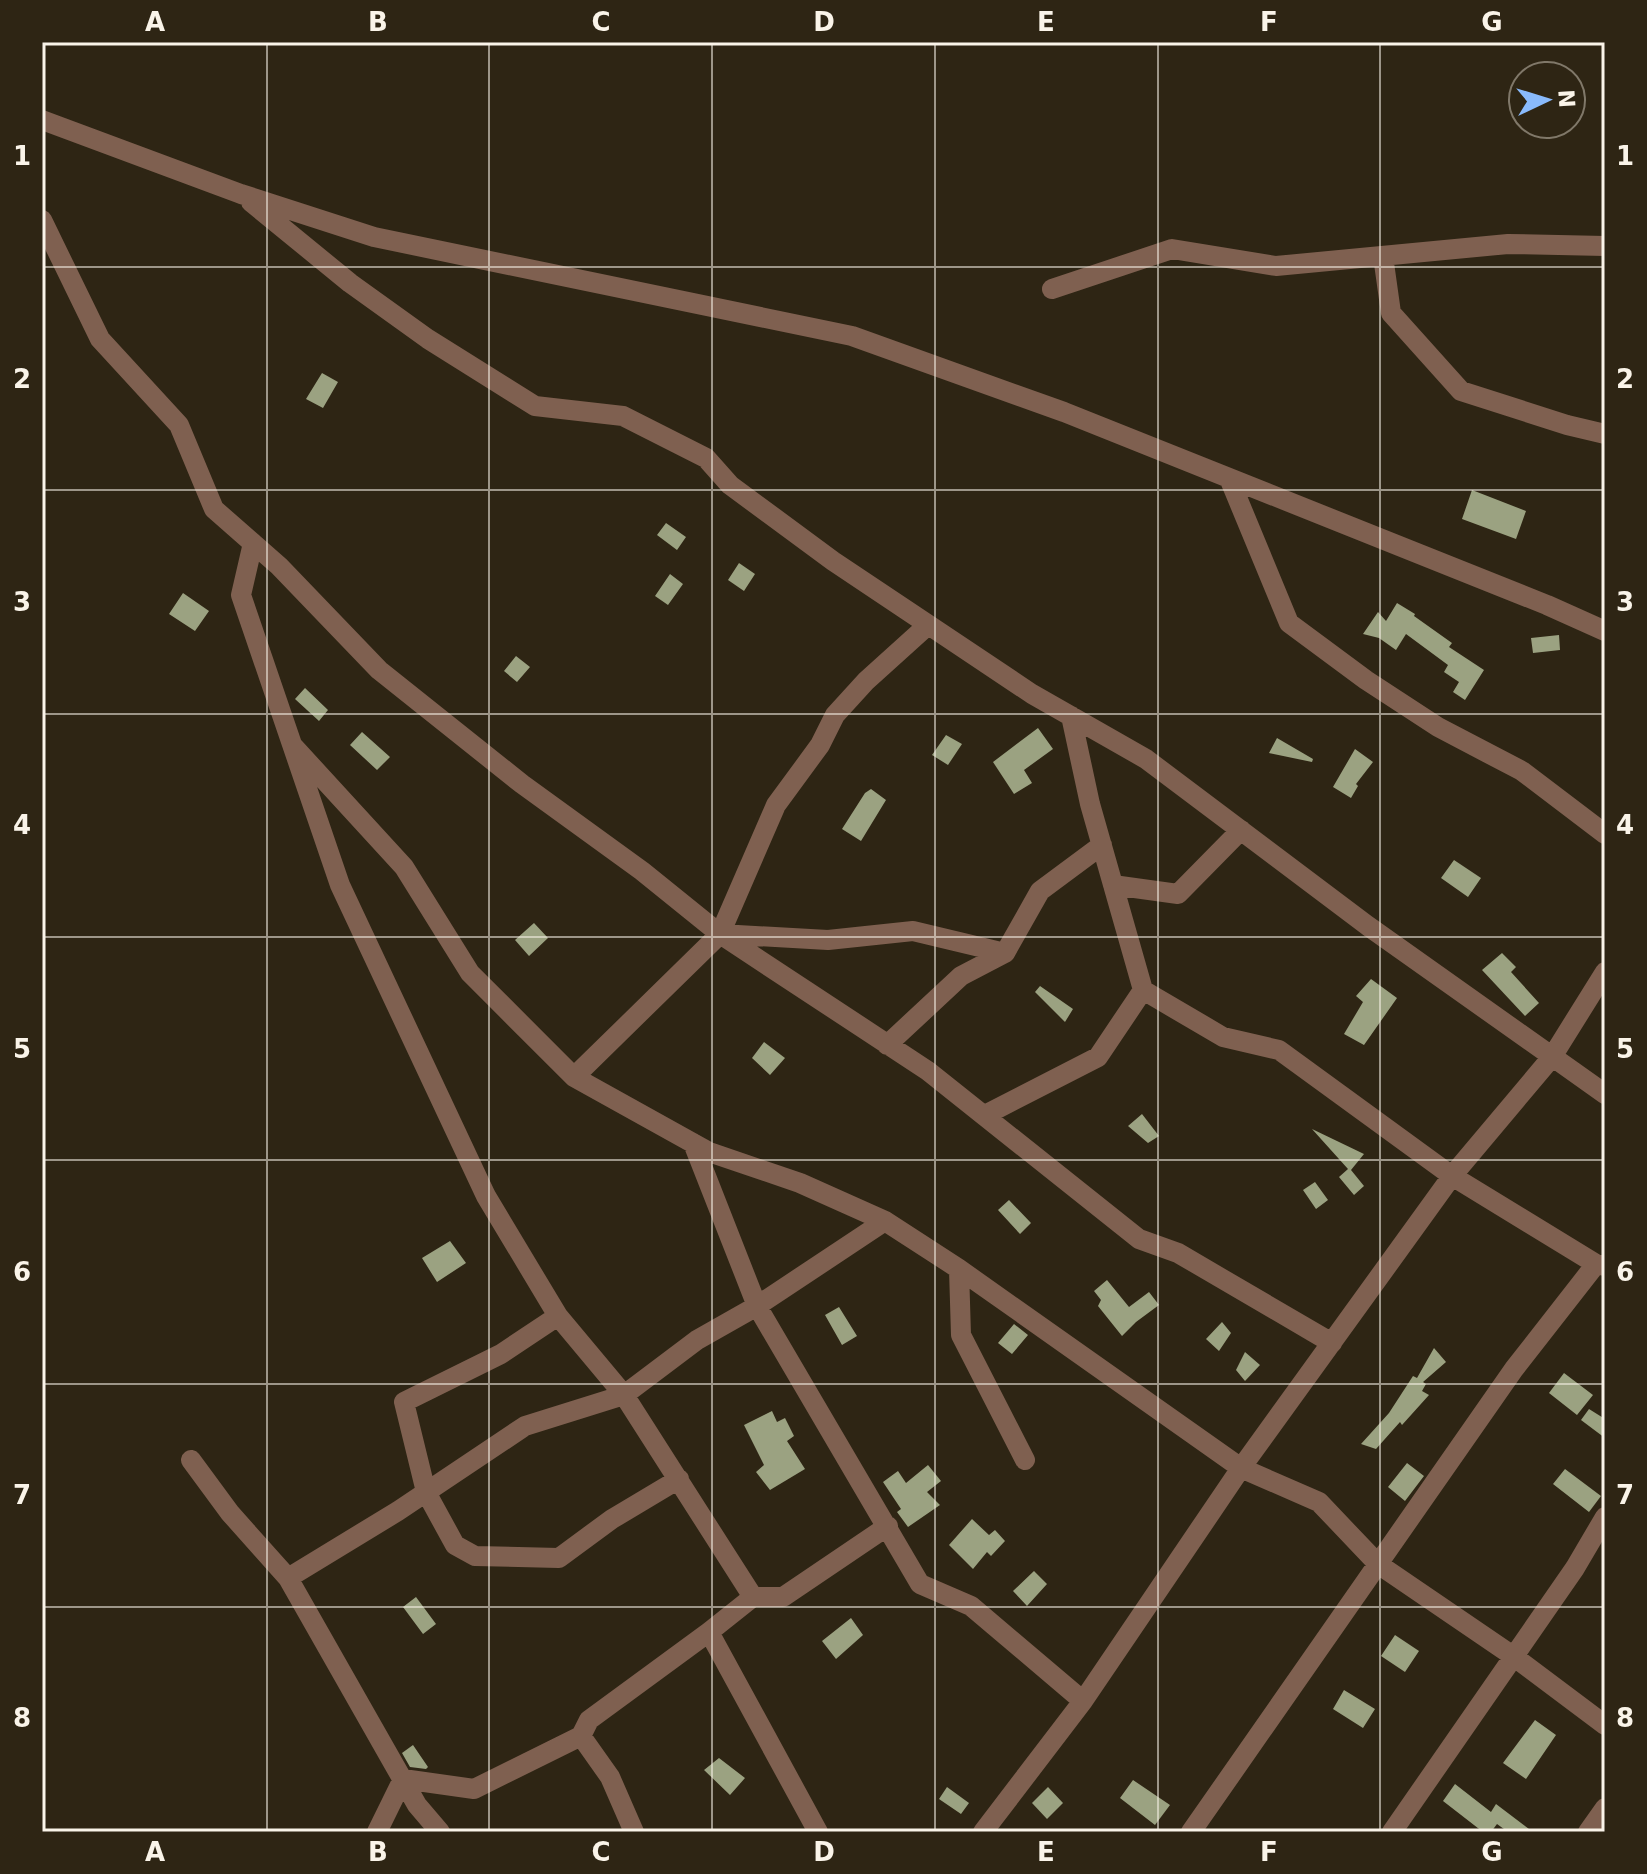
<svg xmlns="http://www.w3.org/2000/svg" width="1647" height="1874" font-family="'DejaVu Sans',sans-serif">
<rect width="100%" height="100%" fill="#2e2514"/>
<path fill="#9ba281" d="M322,373L338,382L323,408L306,399Z
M1472,490L1526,511L1516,539L1462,519Z
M666,523L686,537L677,550L657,535Z
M739,563L755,574L744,591L728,580Z
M670,574L683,584L668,605L655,596Z
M183,593L209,611L195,631L169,614Z
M1397,603L1415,614L1414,616L1452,643L1449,647L1484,670L1465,700L1453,692L1459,682L1444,672L1448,665L1406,634L1396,650L1379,638L1363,634L1378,612L1386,621Z
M1559,635L1560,650L1533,653L1531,638Z
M516,656L530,667L517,682L504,671Z
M305,688L328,710L319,721L295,699Z
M1038,728L1053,749L1024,770L1032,783L1014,794L993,762Z
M362,732L390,757L377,770L350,745Z
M946,735L962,744L948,765L932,755Z
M1277,738L1313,759L1312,762L1269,753Z
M1355,749L1373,762L1356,784L1358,786L1351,798L1333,787Z
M871,789L886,800L861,841L842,829L865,793Z
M1454,860L1481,878L1468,897L1441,878Z
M534,923L548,938L529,956L515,940Z
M1502,953L1516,967L1511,972L1539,1003L1525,1016L1482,970Z
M1371,979L1397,998L1364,1045L1344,1034L1363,1002L1356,996Z
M1040,986L1073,1009L1065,1022L1035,992Z
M764,1042L785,1058L770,1075L752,1058Z
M1142,1114L1159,1136L1148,1143L1128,1126Z
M1312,1129L1364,1154L1351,1170L1364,1186L1354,1195L1339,1177L1348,1169Z
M1315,1182L1328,1200L1316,1209L1303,1190Z
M1009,1200L1031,1223L1020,1234L998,1210Z
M450,1241L466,1263L437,1282L422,1258Z
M1107,1280L1129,1307L1149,1292L1159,1305L1136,1322L1122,1336L1098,1306L1101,1300L1094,1291Z
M839,1307L857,1336L842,1345L825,1315Z
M1222,1322L1231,1333L1219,1351L1206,1339Z
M1014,1324L1028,1335L1012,1354L998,1343Z
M1434,1348L1446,1362L1423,1382L1426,1384L1422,1391L1429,1395L1402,1425L1400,1422L1376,1449L1361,1444L1389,1413L1413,1376L1417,1378Z
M1245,1352L1260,1365L1245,1381L1236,1370Z
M1564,1373L1593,1395L1577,1415L1549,1393Z
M1589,1409L1605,1419V1438L1581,1420Z
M772,1411L777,1422L785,1418L794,1436L787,1441L805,1469L770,1490L756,1472L764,1465L744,1425Z
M1407,1463L1424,1476L1405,1501L1388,1487Z
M928,1465L941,1481L927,1492L940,1505L908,1527L897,1512L901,1509L883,1482L898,1471L906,1483Z
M1565,1469L1601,1496L1589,1512L1553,1484Z
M972,1519L989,1535L995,1530L1005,1541L991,1556L987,1552L973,1569L949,1545Z
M1034,1571L1047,1584L1027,1606L1013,1591Z
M416,1597L436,1624L423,1634L403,1607Z
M851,1618L863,1635L836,1659L822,1641Z
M1395,1635L1419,1651L1405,1672L1381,1656Z
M1344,1690L1375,1709L1363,1728L1333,1709Z
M1535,1720L1556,1735L1526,1779L1503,1763Z
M413,1745L428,1767L426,1769L410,1767L402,1753Z
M719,1758L745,1778L730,1795L704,1770Z
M1133,1780L1170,1805L1155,1825L1120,1798Z
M1455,1784L1491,1812L1496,1804L1533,1832H1508L1497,1824L1491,1832H1483L1443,1801Z
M947,1787L969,1803L961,1814L939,1799Z
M1048,1787L1063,1803L1047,1819L1032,1803Z"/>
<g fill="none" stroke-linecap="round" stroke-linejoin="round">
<path stroke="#7f6050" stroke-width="20" d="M42,120L241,194L374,237L852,336L1064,412L1547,605L1605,631
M251,202L350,283L428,339L535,406L623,416L706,458L730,485L833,561L1032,694L1146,759L1368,926L1605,1094
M42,220L100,339L179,425L214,509L279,566L379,670L522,784L642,871L720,934L928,1071L1139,1239L1178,1253L1332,1343
M1383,256L1391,313L1461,391L1567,425L1605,434
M1052,289L1172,249L1276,266L1508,244L1605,246
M1229,478L1289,623L1366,680L1438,727L1522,771L1605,834
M253,543L241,595L340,885L486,1196L558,1316L624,1395L753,1597L709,1632L818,1832
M1071,716L1090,804L1143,990
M294,747L404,867L470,973L574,1077L709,1152L800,1183L885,1221L959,1269L1241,1468L1319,1502L1378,1564L1513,1656L1605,1725
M1113,885L1178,894L1241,830
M720,934L828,940L913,931L1005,953
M887,1045L961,976L1005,953L1040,891L1102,845
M574,1077L720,934L776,805L820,745L835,715L866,681L928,625
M985,1115L1098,1057L1143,990L1223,1037L1279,1050L1452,1176L1596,1264L1605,1266
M693,1143L757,1306L920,1584L971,1606L1083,1701
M959,1269L961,1335L1025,1460
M558,1316L501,1354L404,1402L426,1492L455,1545L475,1556L559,1558L612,1519L679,1479
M191,1460L230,1513L288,1578L417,1805L440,1832
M288,1578L398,1511L525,1426L624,1395L697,1340L757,1306L885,1221
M753,1597H783L888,1526
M377,1832L403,1779L474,1789L581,1736
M634,1832L610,1777L581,1736L589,1720L709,1632
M983,1832L1083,1701L1241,1468L1452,1176L1552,1057L1605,972
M1191,1832L1514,1369L1596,1264
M1392,1832L1575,1568L1605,1517
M1588,1832L1605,1808"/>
</g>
<path fill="none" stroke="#faf4e9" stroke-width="2" stroke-opacity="0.55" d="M267,42V1832M489,42V1832M712,42V1832M935,42V1832M1158,42V1832M1380,42V1832M42,267H1605M42,490H1605M42,714H1605M42,937H1605M42,1160H1605M42,1384H1605M42,1607H1605"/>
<rect width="1647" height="1874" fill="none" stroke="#2e2514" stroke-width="88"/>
<g transform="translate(1547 100) rotate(86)"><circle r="38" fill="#2e2514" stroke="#807869" stroke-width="2"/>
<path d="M0-6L14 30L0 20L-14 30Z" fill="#89bafc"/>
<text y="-12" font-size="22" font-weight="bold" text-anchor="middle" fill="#faf4e9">N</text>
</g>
<rect x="44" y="44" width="1559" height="1786" fill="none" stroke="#faf4e9" stroke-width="3"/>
<g font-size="26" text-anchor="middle" font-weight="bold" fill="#faf4e9">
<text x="155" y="31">A</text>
<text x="378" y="31">B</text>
<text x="601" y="31">C</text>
<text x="824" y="31">D</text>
<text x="1046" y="31">E</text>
<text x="1269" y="31">F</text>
<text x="1492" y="31">G</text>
<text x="22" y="165">1</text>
<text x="1625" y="165">1</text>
<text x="22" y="388">2</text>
<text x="1625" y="388">2</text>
<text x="22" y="611">3</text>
<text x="1625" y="611">3</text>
<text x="22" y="834">4</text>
<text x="1625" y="834">4</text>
<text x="22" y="1058">5</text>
<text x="1625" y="1058">5</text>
<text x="22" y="1281">6</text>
<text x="1625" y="1281">6</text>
<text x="22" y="1504">7</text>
<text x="1625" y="1504">7</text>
<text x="22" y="1727">8</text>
<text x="1625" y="1727">8</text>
<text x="155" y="1861">A</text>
<text x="378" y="1861">B</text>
<text x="601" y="1861">C</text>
<text x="824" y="1861">D</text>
<text x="1046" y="1861">E</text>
<text x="1269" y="1861">F</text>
<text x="1492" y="1861">G</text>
</g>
</svg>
